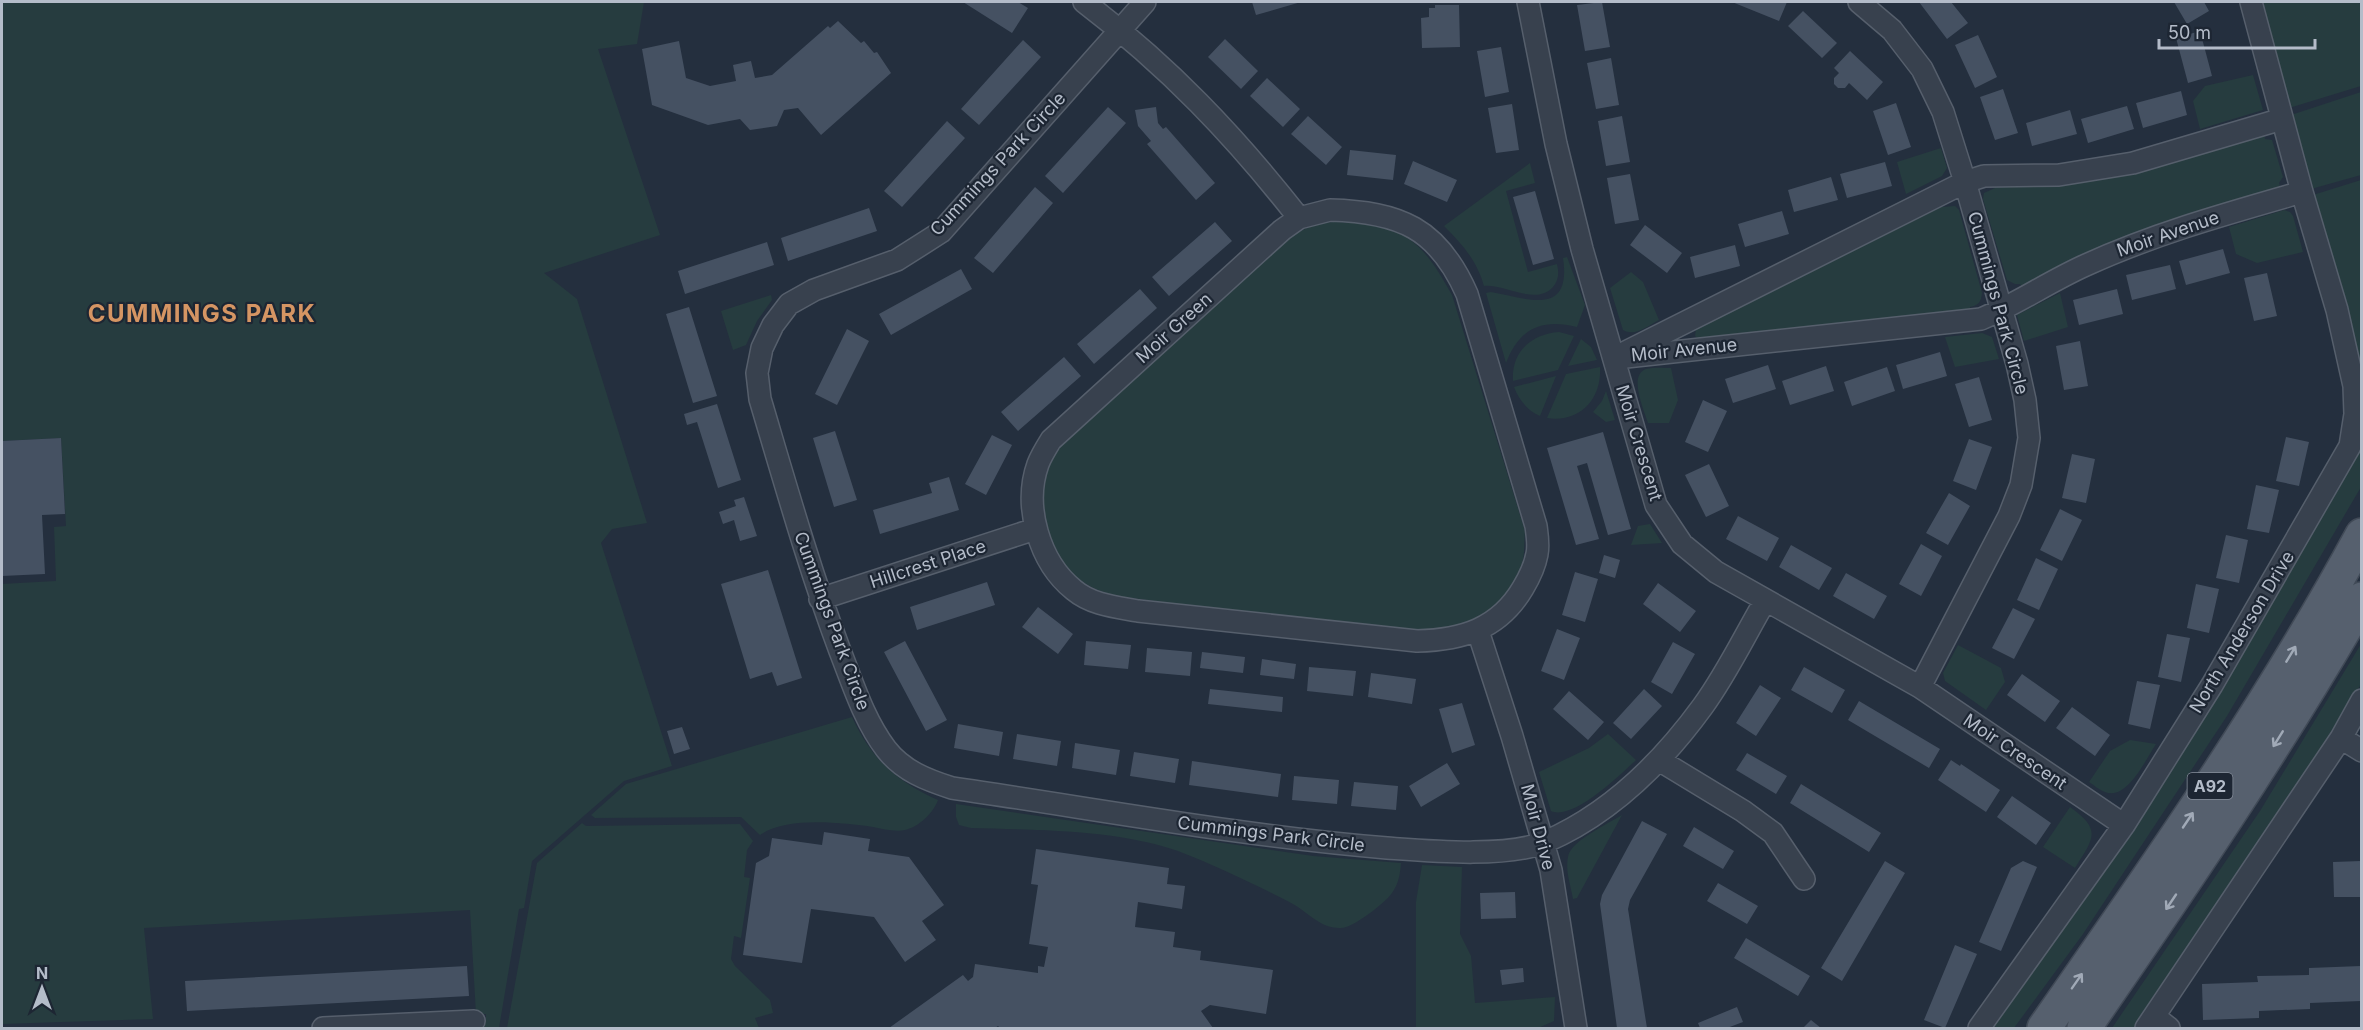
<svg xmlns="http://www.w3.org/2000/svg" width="2363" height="1030" font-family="Inter,sans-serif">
<rect width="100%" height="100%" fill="#242f3e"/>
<path fill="#263c3f" d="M2,2H644L637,44L598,49L660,235L544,273L577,299L647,523L612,529L601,543L672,766L624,781L532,861L524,908L519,909L499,1028H477L481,1023L486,1022V1014H476L470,910L144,928L153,1019L2,1024V584L56,581L54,527L66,526L61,438L2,441Z
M2259,2H2358L2362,5L2361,86L2289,108Z
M2253,75L2263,110L2200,129L2193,101L2205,86Z
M2361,92V175L2311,189L2291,115Z
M2264,134L2265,139L2272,140L2283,177L2279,183L2281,189L2023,288L2020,284H2015L2007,280L1983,199L1984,193L1995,188V184Z
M1941,148L1947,168L1942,176L1906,194L1897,162Z
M1530,163L1535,183L1506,191L1528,272L1557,264C1559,272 1559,280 1553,287C1536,306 1505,284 1484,286C1477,261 1463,245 1444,226Z
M2361,180V382L2313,195Z
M1941,203L1942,207L1955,206L1959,210L1982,293C1981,302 1979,305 1970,307L1971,313L1700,340L1695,336L1696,329L1926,208Z
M2284,210L2290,212L2293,216L2303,252L2257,263L2236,254L2229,227Z
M1333,222C1401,224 1419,235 1452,295L1525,531C1524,541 1525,554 1522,564C1506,616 1465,628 1417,635L1124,597C1079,590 1054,564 1045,519C1043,507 1040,491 1043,478C1045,468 1051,458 1055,448L1281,240L1316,224Z
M1567,257L1585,305L1577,327C1541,318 1519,329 1506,363L1486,293L1491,292C1526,298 1572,318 1563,258Z
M1631,272L1643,282L1659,320C1648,326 1635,337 1623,330L1610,288Z
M2060,293L2068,327L2024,341L2017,315Z
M771,295L772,300L757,321L746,345L733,350L721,311Z
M1559,332L1574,336L1558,370L1513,381C1511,351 1532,334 1559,332Z
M1982,333L1992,337L1999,359L1955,367L1945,337Z
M1581,339L1591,347L1597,360L1568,366Z
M1600,367C1602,399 1580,423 1547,418L1566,374Z
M1671,368L1678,400L1669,423H1648C1644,410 1628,375 1646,369C1653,367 1664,368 1671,368Z
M1556,376L1540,416C1527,410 1519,400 1514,387Z
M1606,391L1615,420L1606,422L1593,412L1602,401Z
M2361,428V487L2227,716L2083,934L2014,1028H1993L2131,831L2220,690L2336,493L2359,447Z
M1650,524L1662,543L1631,545L1638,526Z
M2361,644V684L2335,730L2137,1028H2112L2260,811Z
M1958,645L2001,668L2005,682L1986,710L1945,681L1943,673Z
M852,717C872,760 896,781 938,800C934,812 919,827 905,830C895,832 883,829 873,827C842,823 787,816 760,835L741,817L595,818L591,815L626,784Z
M1608,734L1636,760C1620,775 1573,821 1551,811L1539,772L1589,748Z
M2130,740L2156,744C2146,759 2127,801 2105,792C2099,790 2094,785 2089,782L2110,751Z
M956,804L1313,856L1401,863C1400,874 1399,883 1392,893C1385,903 1353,928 1341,928C1321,929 1309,913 1293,904C1256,885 1217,866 1178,851C1115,829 1036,830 971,828L959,825L956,817Z
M2070,807C2102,830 2094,838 2075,868L2043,847Z
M1622,815L1577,898L1573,899C1571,886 1565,871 1568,857C1570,841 1608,824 1622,815Z
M582,823L586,826L740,824L753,841L747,850L744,877L750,878L741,938L734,936L731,959L735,966L770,1000L773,1013L755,1018L759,1028H507L537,863Z
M1422,865L1462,867L1460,934L1471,956L1475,1003L1555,997L1554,1021L1538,1028H1416V902Z"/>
<path fill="#455162" d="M963,2H1018L1028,8L1012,33Z
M1252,2H1301L1256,15Z
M1602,2L1610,47L1585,51L1577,5Z
M1732,2H1787L1779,21Z
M1919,2H1951L1968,23L1947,39Z
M2174,2H2204L2209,11L2187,24Z
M1435,5H1459L1460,47L1422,48L1421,18L1429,17V8H1435Z
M1803,11L1837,43L1822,58L1788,26Z
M838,21L861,43L864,41L874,53L877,52L891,73L821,135L798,108L784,110L777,126L750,130L740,119L708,125L652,105L642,49L679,41L686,78L710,86L736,81L733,65L751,61L755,78L772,75L828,26L830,28Z
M2200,31L2212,76L2188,83L2176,38Z
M1978,35L1997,77L1975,88L1955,45Z
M1225,39L1258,71L1241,89L1208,57Z
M1023,40L1041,57L979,125L961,109Z
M1501,47L1509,92L1485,97L1477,51Z
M1850,51L1883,82L1867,100L1849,83L1845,88H1838L1834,84V78L1839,73L1834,68Z
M1611,58L1619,105L1596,109L1587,63Z
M1267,78L1300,109L1283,127L1250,96Z
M2003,89L2018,133L1995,140L1980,97Z
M2181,91L2187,115L2143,128L2136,103Z
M1896,103L1911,147L1888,155L1873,111Z
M1512,104L1519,150L1496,153L1488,108Z
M2127,106L2134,129L2088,143L2081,119Z
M1108,107L1126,123L1063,193L1045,176Z
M1156,107L1158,123L1163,129L1166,127L1215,183L1196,200L1147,144L1151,141L1138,126L1135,110Z
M2070,110L2077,134L2032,146L2026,123Z
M1308,116L1342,147L1326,165L1291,134Z
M1622,116L1630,162L1606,166L1598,121Z
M947,121L965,138L902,207L884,191Z
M1350,150L1396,155L1393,180L1347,175Z
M1413,161L1457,180L1447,202L1404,184Z
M1885,162L1892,186L1847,198L1840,174Z
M1630,174L1639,220L1615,224L1607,178Z
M1831,177L1838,200L1794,212L1788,190Z
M1035,187L1053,203L993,273L974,258Z
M1535,191L1554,259L1533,265L1513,197Z
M869,208L877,231L788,261L781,238Z
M1782,211L1789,234L1745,247L1738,224Z
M1215,222L1232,241L1169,296L1152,277Z
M1645,225L1682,253L1667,273L1630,245Z
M767,242L774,265L685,294L678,271Z
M1735,245L1740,266L1695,278L1690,257Z
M2223,249L2230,273L2186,285L2179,261Z
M2170,265L2176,289L2132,300L2126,275Z
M961,269L972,289L891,335L879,314Z
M2267,273L2277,316L2254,321L2244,278Z
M1140,289L1157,308L1094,364L1077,344Z
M2117,289L2123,314L2079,325L2073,300Z
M689,307L717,396L693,403L666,314Z
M847,329L869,341L837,405L815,394Z
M2080,341L2088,386L2064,390L2056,346Z
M1940,352L1947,376L1903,389L1896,365Z
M1064,357L1081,376L1018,431L1001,412Z
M1768,365L1776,389L1733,403L1725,379Z
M1826,366L1834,391L1790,405L1782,381Z
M1887,367L1895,391L1852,406L1844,382Z
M1979,377L1992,420L1969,427L1955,384Z
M1703,400L1727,411L1708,452L1685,442Z
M717,404L741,480L718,488L697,422L687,425L684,414Z
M835,431L857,500L834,507L813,438Z
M1603,432L1631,529L1608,535L1587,463L1577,466L1599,539L1576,545L1547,448Z
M992,435L1012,445L986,495L965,484Z
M2286,437L2309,442L2299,486L2276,481Z
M61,438L65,514L42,515L45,574L2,576V441Z
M1969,439L1992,447L1976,490L1953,481Z
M2072,454L2095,459L2086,503L2062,498Z
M1709,464L1729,506L1706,517L1685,475Z
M949,477L959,510L880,534L873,510L932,493L929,483Z
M2256,485L2279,490L2269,533L2247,529Z
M1949,493L1970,506L1948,545L1926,533Z
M744,497L757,536L740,541L734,520L723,524L719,512L736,506L734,500Z
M2060,509L2082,520L2062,561L2040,550Z
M1738,516L1779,538L1767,561L1726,539Z
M2226,535L2248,540L2239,583L2216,578Z
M1921,544L1942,556L1921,596L1899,584Z
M1791,545L1832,568L1819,590L1779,567Z
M1604,555L1620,560L1615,578L1599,573Z
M2036,558L2058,569L2039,610L2017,600Z
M768,570L802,678L777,686L772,672L750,679L721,584Z
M1575,572L1598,579L1585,622L1562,615Z
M1846,573L1887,596L1874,619L1833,596Z
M987,582L995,605L917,630L910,607Z
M1658,583L1696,611L1680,632L1643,604Z
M2196,584L2219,589L2209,633L2187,628Z
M1038,607L1073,634L1058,654L1022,627Z
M2013,608L2035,619L2014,659L1992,648Z
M1557,629L1580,638L1564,680L1541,671Z
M2167,634L2190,638L2181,682L2158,677Z
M905,641L947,720L926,731L884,652Z
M1086,641L1131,645L1128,669L1084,665Z
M1673,642L1695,654L1672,694L1651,682Z
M1147,648L1192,652L1190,676L1145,672Z
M1202,652L1245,657L1243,673L1200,668Z
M1262,659L1296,664L1294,679L1260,675Z
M1309,667L1356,671L1353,696L1307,691Z
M1804,667L1845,690L1832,713L1791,690Z
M1371,673L1416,679L1412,704L1368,697Z
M2022,674L2060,701L2045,722L2007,695Z
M2137,681L2160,685L2150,729L2128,724Z
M1760,685L1781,698L1756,736L1736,723Z
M1210,689L1283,697L1282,712L1208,704Z
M1644,689L1662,706L1631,739L1613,723Z
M1569,691L1604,722L1588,740L1553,709Z
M1859,701L1940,749L1929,768L1848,720Z
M1462,703L1475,745L1452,753L1439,709Z
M2072,707L2110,735L2095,756L2056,728Z
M958,724L1003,732L999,756L954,748Z
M682,727L690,749L674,754L667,731Z
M1017,734L1061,741L1057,766L1013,759Z
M1075,743L1120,750L1116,775L1072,768Z
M1134,752L1179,759L1175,783L1130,776Z
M1747,753L1787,776L1776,794L1736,770Z
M1951,760L1960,766L1961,764L2000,790L1986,812L1938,780Z
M1192,761L1281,774L1278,797L1189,785Z
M1447,763L1460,784L1421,807L1409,786Z
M1294,776L1339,780L1337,804L1292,800Z
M1354,782L1398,786L1396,810L1351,806Z
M1801,784L1881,833L1869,852L1790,803Z
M2012,796L2051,823L2036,845L1997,817Z
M1642,821L1667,834L1630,900L1628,909L1647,1028H1617L1600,904L1602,895Z
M1694,827L1734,851L1723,869L1683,846Z
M824,832L870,839L868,851L909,857L944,905L922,921L936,940L905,962L874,917L811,909L802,963L743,955L756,863L769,856L772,838L822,845Z
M1036,849L1169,868L1167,884L1185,886L1182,909L1138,902L1135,927L1175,932L1173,947L1201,951L1200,960L1273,970L1266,1014L1210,1005L1201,1011L1213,1028H1000L998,1026L995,1028H889L963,975L968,981L973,977L975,964L1038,973V966L1044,967L1048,947L1029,944L1038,885L1031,884Z
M1885,861L1905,873L1842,981L1821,968Z
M2023,861L2037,867L2001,951L1979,942L2011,868Z
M2361,861V897H2334L2333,862Z
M1718,883L1758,906L1747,924L1707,901Z
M1515,892L1516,918L1481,919L1480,893Z
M1746,938L1810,976L1798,996L1734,958Z
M1955,945L1977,954L1945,1028L1924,1020Z
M467,966L469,996L187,1011L185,981Z
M2361,966V1001L2310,1003V1009L2259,1011V1018L2203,1020L2202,984L2258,982L2257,976L2309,975V968Z
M1523,968L1524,982L1502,985L1500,970Z
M1737,1007L1743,1022L1727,1028H1700L1698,1023Z
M1811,1020L1821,1028H1803Z"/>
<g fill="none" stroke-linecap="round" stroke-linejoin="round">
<defs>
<path id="minor" d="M1084,2C1168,66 1234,135 1299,218
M1145,2L941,232L897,260L814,290L789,304L773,325L762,348L757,373L760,399C785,483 809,568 840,651C853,684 864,720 886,749C903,771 927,780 952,788C1097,809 1241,836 1387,848C1429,851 1507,858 1545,842C1610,814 1663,761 1703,706C1727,673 1745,635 1765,601
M1528,2L1556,144L1582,249L1656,505L1682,544L1716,572L1920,687L2124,825
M1859,2L1892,30L1922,69L1943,112L1965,182L2017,364L2025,400L2029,438L2021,485L2009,516L1920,687
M1330,210C1400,212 1438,228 1467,294L1536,526C1537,534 1539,545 1537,554C1535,565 1529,578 1523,588C1499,629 1462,640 1417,641L1138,611C1116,607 1092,605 1074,590C1039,562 1023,506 1038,464C1041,456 1046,448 1051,440L1282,230L1299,218Z
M1626,357L1981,319C2017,304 2050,281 2086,265C2156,233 2229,213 2302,192
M1614,358L1965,182L1984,176L2059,175L2133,163L2282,119
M820,599L1035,529
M1478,631L1512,736L1551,870L1576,1028
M2341,738L2362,751
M1659,760L1743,811L1773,833L1804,879
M2155,1017L2169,1028
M323,1028L474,1021
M1979,1028L2124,825L2212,685L2350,446L2355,414L2354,386L2337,310L2302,192L2251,2
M2146,1028L2341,738L2362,700"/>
<path id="primary" d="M2044,1028C2156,868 2269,707 2362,535
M2084,1028C2181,888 2277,747 2362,599"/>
</defs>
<use href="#minor" stroke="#565f6c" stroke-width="24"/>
<use href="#primary" stroke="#414a57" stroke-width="36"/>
<use href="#minor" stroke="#38414e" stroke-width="21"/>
<use href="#primary" stroke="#56606e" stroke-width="33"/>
</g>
<defs><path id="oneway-shaft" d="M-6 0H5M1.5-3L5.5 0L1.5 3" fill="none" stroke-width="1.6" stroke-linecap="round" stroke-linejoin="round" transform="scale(1.5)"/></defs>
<g stroke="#a1aab7">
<use href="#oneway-shaft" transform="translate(2291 654) rotate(-59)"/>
<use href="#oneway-shaft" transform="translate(2278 739) rotate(122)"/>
<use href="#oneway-shaft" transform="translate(2188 820) rotate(-56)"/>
<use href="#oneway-shaft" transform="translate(2171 902) rotate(124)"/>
<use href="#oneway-shaft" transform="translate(2077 981) rotate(-55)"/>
</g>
<g text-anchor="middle" stroke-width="4.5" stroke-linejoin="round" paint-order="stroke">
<rect fill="#1d2633" stroke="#878f9c" stroke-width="1.5" x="2187.5" y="773" width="45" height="26" rx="4.5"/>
<g font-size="16" font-weight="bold" fill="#b4bcc9">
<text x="2210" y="792">A92</text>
</g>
<g font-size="18" fill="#b4bcc9" stroke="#1d2633">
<text transform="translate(998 164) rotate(-47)" y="6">Cummings Park Circle</text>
<text transform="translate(2168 234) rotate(-19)" y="6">Moir Avenue</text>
<text transform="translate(1998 303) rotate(75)" y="6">Cummings Park Circle</text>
<text transform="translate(1174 328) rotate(-42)" y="6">Moir Green</text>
<text transform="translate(1684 350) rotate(-6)" y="6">Moir Avenue</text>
<text transform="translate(1639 443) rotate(73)" y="6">Moir Crescent</text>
<text transform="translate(928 564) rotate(-18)" y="6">Hillcrest Place</text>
<text transform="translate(832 621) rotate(70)" y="6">Cummings Park Circle</text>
<text transform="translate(2242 632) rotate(-59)" y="6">North Anderson Drive</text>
<text transform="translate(2015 752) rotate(34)" y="6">Moir Crescent</text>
<text transform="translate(1538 827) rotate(75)" y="6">Moir Drive</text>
<text transform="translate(1271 834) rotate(7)" y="6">Cummings Park Circle</text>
</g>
<g font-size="24" font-weight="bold" letter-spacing="1.5" fill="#d59563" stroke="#1d2633">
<text x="202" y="322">CUMMINGS PARK</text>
</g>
</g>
<rect width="2363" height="1030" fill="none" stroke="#b4bcc9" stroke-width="6"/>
<g transform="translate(42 988)" stroke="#1d2633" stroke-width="4.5" paint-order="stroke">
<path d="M0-4.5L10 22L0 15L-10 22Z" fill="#b4bcc9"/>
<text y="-9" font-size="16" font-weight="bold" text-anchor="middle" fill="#b4bcc9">N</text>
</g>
<path d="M2159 39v9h156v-9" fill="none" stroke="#b4bcc9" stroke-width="3"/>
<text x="2168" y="39" font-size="18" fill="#b4bcc9" stroke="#1d2633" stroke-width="4.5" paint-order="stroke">50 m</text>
</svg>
